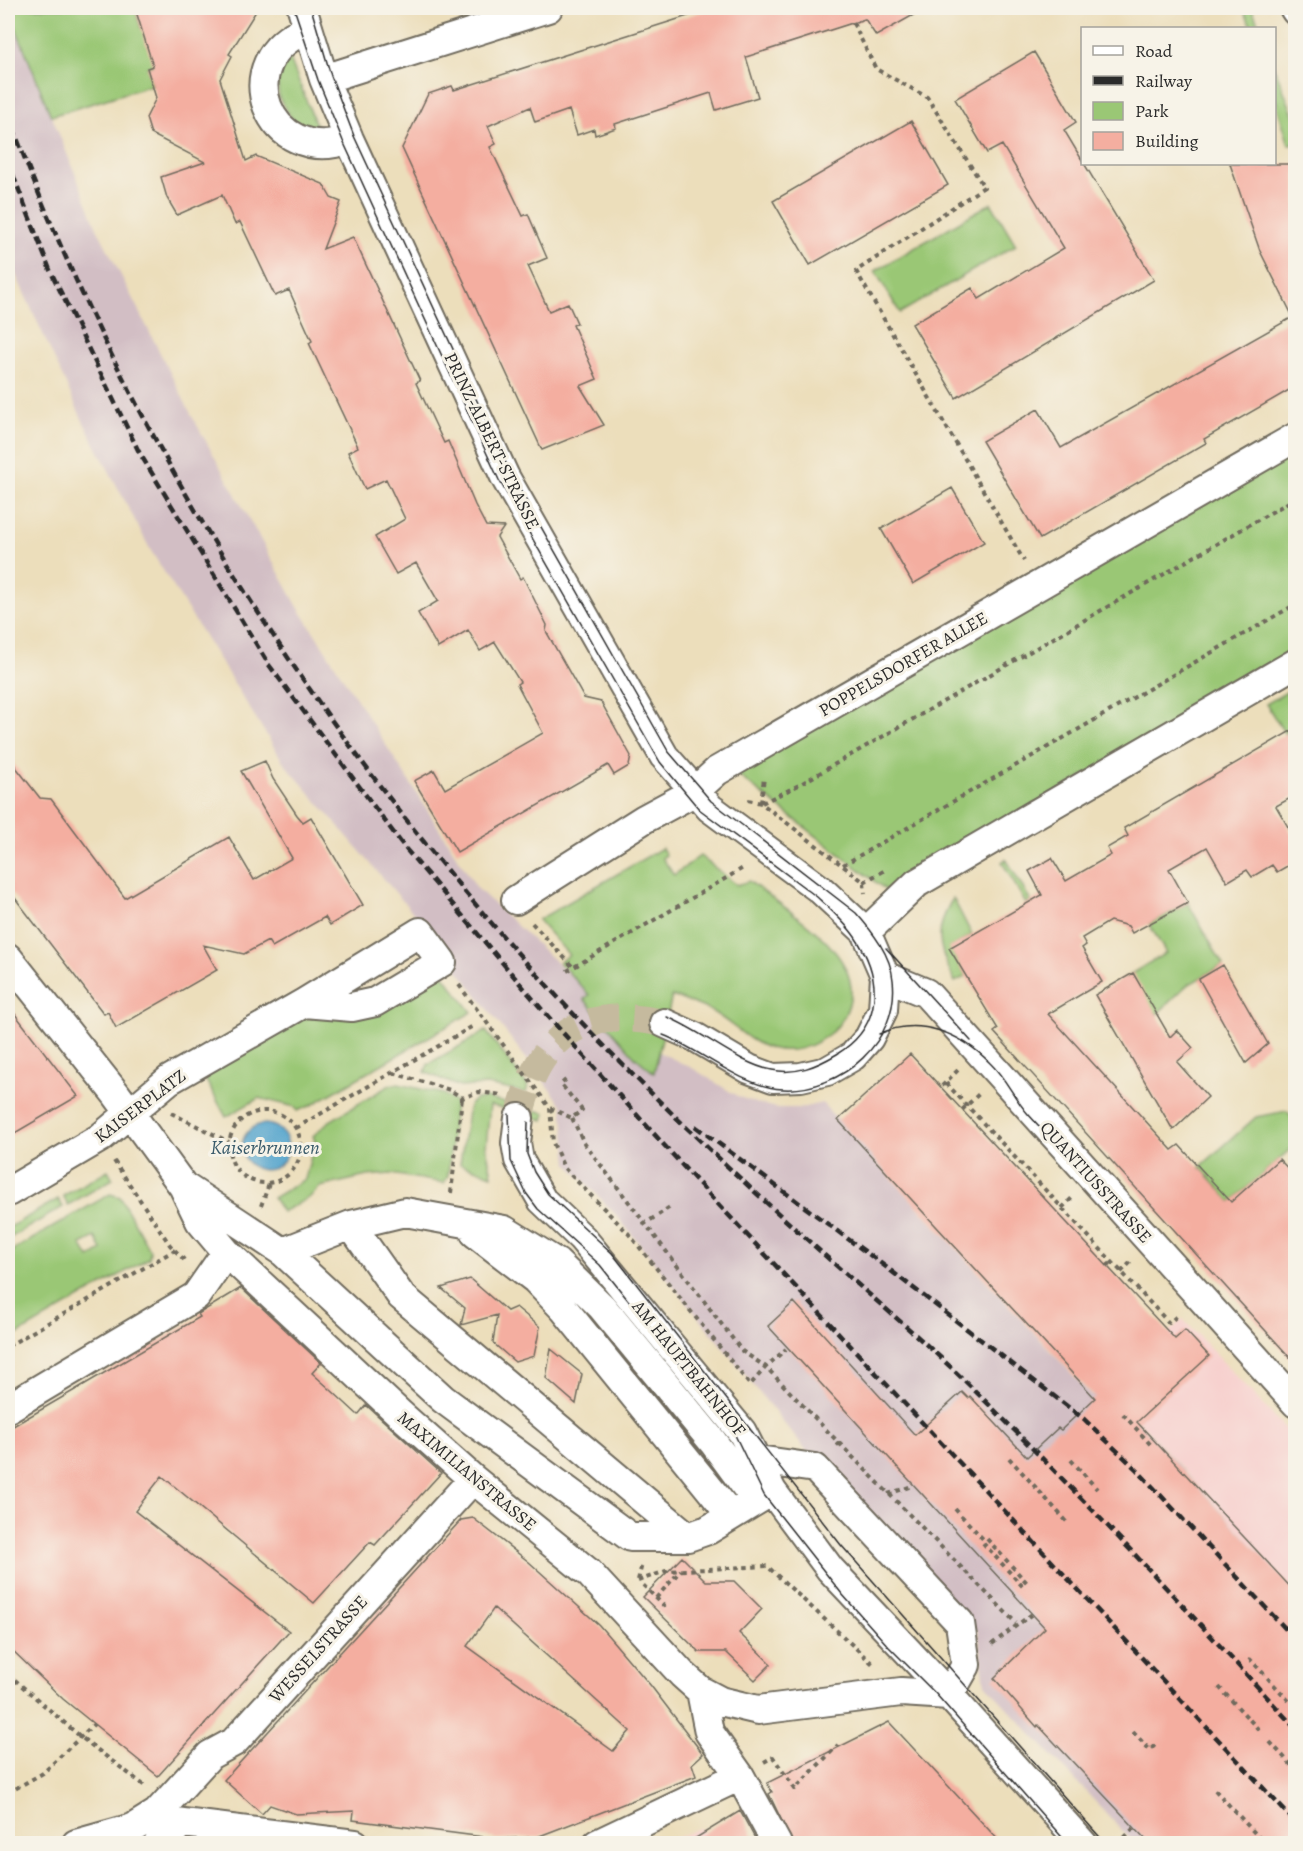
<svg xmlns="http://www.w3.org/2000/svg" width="1303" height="1851" font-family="Alegreya,serif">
<rect width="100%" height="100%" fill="#f7f3e8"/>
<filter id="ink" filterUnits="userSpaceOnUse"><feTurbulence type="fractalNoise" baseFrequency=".0167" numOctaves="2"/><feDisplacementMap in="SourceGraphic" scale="12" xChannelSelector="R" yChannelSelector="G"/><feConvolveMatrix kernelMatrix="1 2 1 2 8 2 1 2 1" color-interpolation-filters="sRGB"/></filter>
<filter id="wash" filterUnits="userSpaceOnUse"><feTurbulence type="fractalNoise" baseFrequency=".008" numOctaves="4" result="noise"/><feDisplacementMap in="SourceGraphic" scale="24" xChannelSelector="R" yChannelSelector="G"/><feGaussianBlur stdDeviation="1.35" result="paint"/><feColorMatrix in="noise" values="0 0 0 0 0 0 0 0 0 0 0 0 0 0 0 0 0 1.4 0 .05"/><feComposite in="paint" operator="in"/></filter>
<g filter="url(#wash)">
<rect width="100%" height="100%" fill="#ecdebb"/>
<path fill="#f7d0ce" d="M1183,1319L1295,1439V1592L1109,1388Z
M737,1813L754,1844H662L700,1828L704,1833Z"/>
<path fill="#d2bec4" d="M8,8L98,230L193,418L298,607L477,888L575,980L589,995L584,999L635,1057L653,1072L659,1052L694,1069L737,1096L755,1103L777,1108H801L822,1103L1092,1396L1105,1385L1295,1592V1843H1134L985,1684L978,1632L804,1448L616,1215L568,1164L562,1105L420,921L284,763L151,551L82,419L8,258Z"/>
<path fill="#9ac775" stroke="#627950" stroke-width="1.5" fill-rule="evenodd" d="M8,8H138L135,9L141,28L187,55L147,67L152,85L51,116Z
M1243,8H1252L1260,28H1252Z
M289,56L319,133L295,124L279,98L277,77Z
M1274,66L1295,119V142L1289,145L1275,99Z
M991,203L1016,245L900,313L875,271Z
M1295,447V654L886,890L735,773Z
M1295,687V728L1285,734L1266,704Z
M662,848L666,855L662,858L674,875L700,856L737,885L749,881C783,908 861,951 850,1000C847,1013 840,1026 829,1034C811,1048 791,1054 769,1048C747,1041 731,1022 711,1011C699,1005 685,1001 672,996L654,1073L635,1057L584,999L589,995L559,962L569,955L538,920Z
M1006,859L1031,901L1026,904L1002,862Z
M953,898L972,935L950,948L966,976L955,982C939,948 932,933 953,898Z
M1188,903L1223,965L1186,986L1157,1014L1139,1004L1124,978L1166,953L1149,924Z
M442,973L472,1012L310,1106L297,1111L295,1107L259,1098L226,1117L202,1073L284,1023Z
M486,1031L528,1086L526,1093L487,1085L460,1087L425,1072L428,1064Z
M398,1084L444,1094L455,1102L448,1176L444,1183L391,1174L367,1176L320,1187L309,1198L282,1212L273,1198L305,1179L315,1141L313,1136L328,1122L390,1085Z
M486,1098L546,1113L544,1120L490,1105L486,1147L492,1175L460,1164L469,1105L476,1099Z
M1287,1111L1295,1121V1145L1231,1202L1200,1167L1256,1117Z
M108,1170L113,1179L68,1205L63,1196Z
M110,1194L120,1197L150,1251L149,1258L8,1340V1253ZM95,1237L102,1250L89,1258L81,1244Z
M58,1199L63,1207L8,1239V1228Z"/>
<path fill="#51a3cc" stroke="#3e677c" stroke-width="1.5" d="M242 1147a23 23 0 1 1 46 0a23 23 0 1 1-46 0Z"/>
<g id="blocks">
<path fill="#f4aea0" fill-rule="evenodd" d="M135,8H258L229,54L232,56L220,79L246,161L256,156L323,184L331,198L341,202L323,249L353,237L420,381L416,383L444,443L448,441L475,505L486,526L504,527L497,537L520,579L523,577L547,625L546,631L584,698L601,702L631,756L629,766L614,775L608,765L457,852L414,781L434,770L445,789L543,733L517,684L520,682L495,642L480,651L468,630L438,648L418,613L438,601L416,563L396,574L375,537L405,519L386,479L365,489L348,452L358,447L309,343L312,341L289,290L275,296L240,222L235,224L222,195L177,215L167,198L161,177L205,162L151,134L146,118L156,98L147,68L153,66Z
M713,8H926L876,36L865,19L746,57L758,97L716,110L711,93L615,124L616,128L595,135L594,129L577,135L569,110L535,122L530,107L488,126L496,144L490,147L523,216L528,214L547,258L528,266L549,311L568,303L577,323L573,325L597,379L580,386L604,425L542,450L402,148L428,94L452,86L454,90Z
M1034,52L1076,122L1064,130L1154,280L956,398L912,324L972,288L979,299L1064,248L1002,145L987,153L955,99Z
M911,121L948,185L810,265L773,201Z
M1230,164H1296V386L1204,439L1206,443L1040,539L982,441L1038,409L1061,448L1293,317L1260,251Z
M952,488L984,542L913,584L881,529Z
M1296,728V795L1276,806L1296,841V861L1277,872L1272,865L1252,877L1247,870L1227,882L1207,847L1169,869L1188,903L1132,933L1128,926L1110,921L1082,938L1086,945L1082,948L1102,982L1048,1014L1172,1150L1179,1145L1231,1202L1279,1159L1296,1177V1364L994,1032L998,1029L949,948L1042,895L1029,871L1052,858L1066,881L1111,855L1107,848L1128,836L1124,828Z
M8,757L40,798L51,799L125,898L229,837L254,880L292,858L241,771L265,761L273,779L297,815L303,822L311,817L363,905L330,925L325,917L272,947L268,941L244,954L203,945L217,970L116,1028L108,1012L104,1014L8,889Z
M1223,965L1268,1044L1246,1063L1199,979Z
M1133,973L1170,1037L1177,1030L1193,1048L1177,1062L1208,1097L1173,1130L1095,995Z
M8,1005L78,1096L8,1137Z
M910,1054L1175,1339L1185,1330L1209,1356L1137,1422L1296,1593V1844H1150L1038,1725L1037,1727L994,1678L1045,1628L768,1326L794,1302L915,1435L962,1392L968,1398L970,1396L1027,1457L1058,1428L1061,1430L1095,1398L838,1120Z
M470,1279L507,1311L516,1307L540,1327L534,1356L515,1362L493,1343L497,1315L461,1325L465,1308L441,1288Z
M241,1288L321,1363L312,1373L331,1390L358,1415L366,1405L441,1473L375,1545L370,1542L314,1603L162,1476L135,1511L289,1631L158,1776L63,1699L8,1646V1429L200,1317L198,1314Z
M551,1349L582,1374L576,1404L546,1378Z
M473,1518L529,1562L599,1625L651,1686L703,1754L692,1764L696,1776L537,1837L499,1839L353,1820L354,1811L296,1814L270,1805L262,1814L224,1780L461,1520ZM494,1608L630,1731L613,1751L467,1646Z
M682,1557L706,1581H734L762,1609L739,1633L771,1664L755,1680L726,1652H699L643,1597Z
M889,1722L1002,1844H793L769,1794L772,1792L767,1783Z
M740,1811L758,1844H686Z"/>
</g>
</g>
<g filter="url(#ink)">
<use href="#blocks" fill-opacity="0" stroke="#6f6a5d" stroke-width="1.5"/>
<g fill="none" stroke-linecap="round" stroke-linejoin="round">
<path stroke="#c5ba9e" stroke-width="28" stroke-dasharray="28 14" stroke-linecap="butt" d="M519,1118C537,1037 580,1005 664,1023"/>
<defs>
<path id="minor" d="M302,8L324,79L349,139L505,477L664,756L710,808L821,890L866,932L885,976L883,1010L869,1038L853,1056L827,1071L801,1077L773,1078L749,1069L695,1037L664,1023
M1294,8L1296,11
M308,29C226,59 268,169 349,139
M324,79L548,8
M516,900L644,819L694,792L717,771L1296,437
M866,932L917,883L1296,663
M8,958L116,1094L183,1186L200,1221L226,1252L401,1415L473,1479L589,1573L682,1674L701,1691L720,1701L758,1710L901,1692L949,1695
M885,976L926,993L1296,1403
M519,1118L516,1143L519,1160L542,1200L582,1238L742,1432L772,1491L830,1569L949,1695L1083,1844
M183,1186L283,1252L443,1399L630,1537H688L708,1530L772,1491
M8,1192L100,1138L169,1080L304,1003L420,932L442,962L375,1002L352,1007L304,1003
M351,1225L401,1296L688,1537
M475,1233L535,1279L564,1309L730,1514
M283,1252L351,1225L405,1212L504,1230L557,1263L602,1307L713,1442L755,1499
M8,1408L196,1296L223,1257
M758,1460L815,1468L960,1623L966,1665L949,1695
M701,1691L709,1732L740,1776L777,1844
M157,1813L175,1822L355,1844
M76,1844L133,1828L157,1813L210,1755L234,1742L473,1479
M158,1844L168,1837L181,1823
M597,1844L740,1776"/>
</defs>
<use href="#minor" stroke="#6f6a5d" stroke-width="32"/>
<path stroke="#6f6a5d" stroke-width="4" stroke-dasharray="4.5 4.5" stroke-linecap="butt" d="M853,23L876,69L927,97L984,187L856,271L1024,561
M748,800L761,803L864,882L865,893
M761,803L764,777
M762,803L799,785L1296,498
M843,865L1296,604
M864,882L887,869
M532,923L573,967
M567,971L745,867
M459,985L550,1108L553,1143L564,1168L628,1233L750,1385L766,1367L839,1443L834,1448
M393,1073L450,1090L462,1098L479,1092L502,1095
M946,1083L1169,1323L1179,1314
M942,1086L958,1070
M550,1108L572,1118L582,1110L561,1084L568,1078
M962,1110L980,1093
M229 1147a36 36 0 1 1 72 0a36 36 0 1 1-72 0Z
M171,1113L229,1142
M572,1118L584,1143L742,1351L766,1367L786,1349
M296,1128L473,1026
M114,1161L170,1245L186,1262
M451,1193L462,1098
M261,1206L269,1184
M1062,1208L1072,1198
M643,1225L670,1207
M1107,1266L1112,1262
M1121,1272L1131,1262
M8,1346L175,1250
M1123,1414L1151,1445
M839,1443L1016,1623
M1009,1458L1069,1524
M1071,1460L1097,1489
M888,1494L912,1486
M955,1509L985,1541
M987,1539L1029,1585
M983,1543L1025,1589
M638,1580L642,1564
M638,1581L666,1571L767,1566L875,1666
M643,1585L666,1608
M656,1598L681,1570
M992,1644L1032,1614
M1249,1658L1290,1702
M8,1674L82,1738L145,1786
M1219,1687L1260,1731
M1133,1732L1150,1750L1155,1745
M1270,1742L1296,1770
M764,1762L773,1757L795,1789L838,1745
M1215,1790L1265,1844
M8,1793L43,1773L94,1724
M1118,1844L1135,1827"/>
<use href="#minor" stroke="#fff" stroke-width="28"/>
<path stroke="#2b2b2b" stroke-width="1.5" d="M294,8L318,80L343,141L499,480L660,762L699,809L817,897C830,909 845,922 855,937C883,978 883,1026 837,1054C817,1066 796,1075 772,1070C740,1065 701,1030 667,1017
M311,8L331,76L354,136L511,474L668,751L711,801L856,913C872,931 891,955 893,980C900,1040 842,1092 783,1089C741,1087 702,1050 663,1035
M886,948L971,1041
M879,1034C919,1016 961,1033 990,1063C1005,1077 1014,1098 1028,1114C1061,1150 1094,1186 1127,1222
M509,1114L511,1161L526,1193L538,1209L600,1265L734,1433L764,1495L842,1594L889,1647L935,1693L1068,1844
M528,1122L527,1154L534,1172L548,1194L612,1253L841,1545L1106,1844"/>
<path stroke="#2b2b2b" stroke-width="4.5" stroke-dasharray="9 4.5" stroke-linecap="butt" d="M8,114C129,445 326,749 566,1006C650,1095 739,1179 830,1260C875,1300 921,1338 963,1379C1078,1492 1188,1610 1296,1729
M8,162L50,270L139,452L269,665L405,848L545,1013L692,1176L1296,1823
M695,1126L886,1267L1084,1419L1137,1470L1296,1640"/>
</g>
</g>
<g text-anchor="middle" stroke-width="6" stroke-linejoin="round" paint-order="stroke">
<g font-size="18" fill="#2b2b2b" stroke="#f7f3e8">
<text transform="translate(492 441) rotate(64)" y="6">PRINZ-ALBERT-STRASSE</text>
<text transform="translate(903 664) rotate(-30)" y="6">POPPELSDORFER ALLEE</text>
<text transform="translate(140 1106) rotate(-37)" y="6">KAISERPLATZ</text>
<text transform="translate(1096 1182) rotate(48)" y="6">QUANTIUSSTRASSE</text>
<text transform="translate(689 1368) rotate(51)" y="6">AM HAUPTBAHNHOF</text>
<text transform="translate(467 1471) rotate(40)" y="6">MAXIMILIANSTRASSE</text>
<text transform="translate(318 1649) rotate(-48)" y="6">WESSELSTRASSE</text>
</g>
<g font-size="20" font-style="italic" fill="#3a5b6b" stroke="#f7f3e8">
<text x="265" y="1154">Kaiserbrunnen</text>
</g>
</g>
<rect width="1303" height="1851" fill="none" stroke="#f7f3e8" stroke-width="30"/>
<rect x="1081" y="27" width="195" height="138" fill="#f7f3e8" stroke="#a5a39c" stroke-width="1.5"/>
<rect x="1093" y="46" width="30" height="9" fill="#ffffff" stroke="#a5a39c" stroke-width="1.5"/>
<text x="1135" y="57" font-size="18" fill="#2b2b2b">Road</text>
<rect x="1093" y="76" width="30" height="9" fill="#2b2b2b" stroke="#a5a39c" stroke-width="1.5"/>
<text x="1135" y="87" font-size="18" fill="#2b2b2b">Railway</text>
<rect x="1093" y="102" width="30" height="18" fill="#9ac775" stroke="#a5a39c" stroke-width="1.5"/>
<text x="1135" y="117" font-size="18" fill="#2b2b2b">Park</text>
<rect x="1093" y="132" width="30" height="18" fill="#f4aea0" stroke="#a5a39c" stroke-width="1.5"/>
<text x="1135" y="147" font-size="18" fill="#2b2b2b">Building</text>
</svg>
